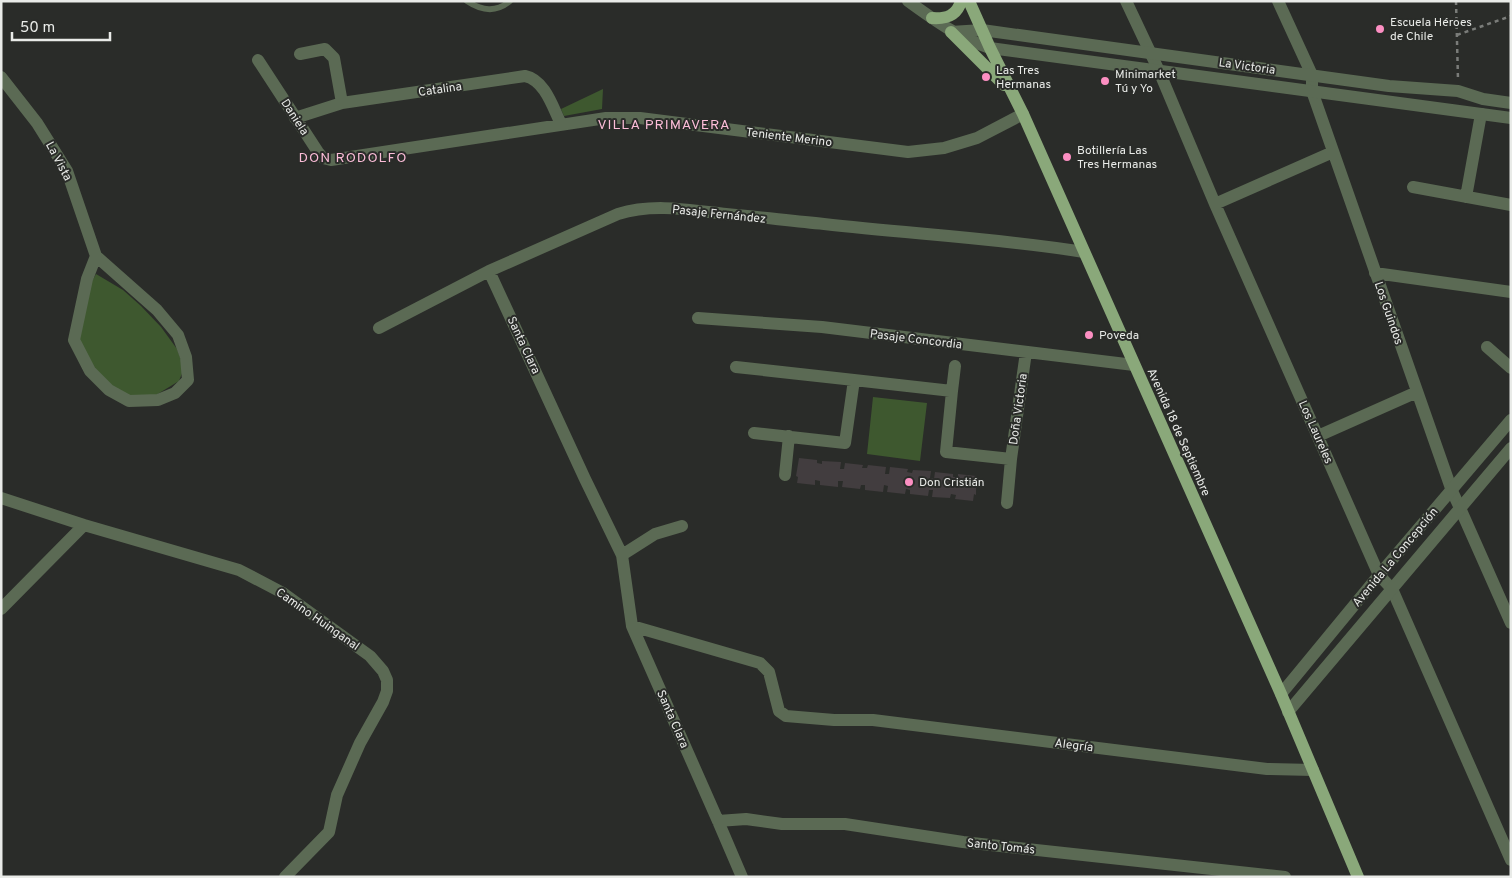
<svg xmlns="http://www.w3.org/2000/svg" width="1512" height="878" font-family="Overpass,sans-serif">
<rect width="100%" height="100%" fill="#2a2c29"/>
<path fill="#3e582f" d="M603,89L602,109L564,116L561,109Z
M96,274L123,290L141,306L161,327L177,349L184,368L179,381L156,395L133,398L109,388L92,370L78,341L86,292Z
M873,397L927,403L920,461L867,454Z"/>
<path fill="#423d3f" d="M799,458L817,460V463L822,464V461L841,462L840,469H844L845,463L863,465L862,468H867L868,465L886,467L885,474H889L890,467L908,469L907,472L912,473L913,470L931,471L930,478H932L934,479L935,472L953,474V477H958V474L976,476V495L974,494L973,501L955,499L956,495L951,494L950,498L932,497L933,490H929L928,496L910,494V490L906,489L905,494L887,492L888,486L884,485L883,492L865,490V485H861L860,489L842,487L843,481H838V487L820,485V481L815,480V485L797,483L798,477L796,476Z"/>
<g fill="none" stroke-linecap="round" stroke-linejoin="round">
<path stroke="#7a7c79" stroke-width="2.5" stroke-dasharray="4 4" stroke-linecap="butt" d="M1456,1L1458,80
M1457,35L1511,16"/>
<path stroke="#5b6a54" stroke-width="6" d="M467,1C482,11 496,13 510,1"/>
<path stroke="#5b6a54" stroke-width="12" d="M1126,1L1159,71L1215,204L1379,575L1392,589L1511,860
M1278,1L1312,75V91L1452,491L1460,508L1511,623
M300,54L325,49L334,58L342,103
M258,60L318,152L323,158L331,160L606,118H640L908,152L944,148L977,138L1023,114
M1,77L37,123L67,171L96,256L157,310L178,335L186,357L188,380L175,393L158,400L129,401L109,390L90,371L74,340L87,279L96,256
M295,118L342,103L525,76C545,80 553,108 561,124
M1413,187L1511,205
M1466,197L1481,114
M1215,204L1333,152
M489,271L585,479L622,555L632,626L718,821L742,877
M1375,273L1511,292
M698,318L822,327L1134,365
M379,328L489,271L618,214C653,203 690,210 726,214C759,217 792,221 824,224C911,234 998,238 1084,252
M1487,347L1511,368
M736,367L854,380
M952,391L955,366
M754,433L845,443L854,380L952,391L946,452L1011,459L1026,352
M1318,436L1417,392
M785,475L789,436
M1,498L84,525L239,570L283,593L370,656L383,671L387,680V691L383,702L360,743L337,795L329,832L285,877
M1007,503L1011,459
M622,555L655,534L682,526
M1,609L84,525
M632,626L760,663L769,672L779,711L786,716L834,720H873L1267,769L1313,770
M718,821L746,819L782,824H845L963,842L1285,877"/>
<path stroke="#5b6a54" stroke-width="12" d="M908,1C934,20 959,38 990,48L1511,118
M951,32L982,30L1389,86L1458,91L1483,99L1511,103
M1281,694L1379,575L1511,420
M1288,712L1511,448"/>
<path stroke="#8aa87a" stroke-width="12" d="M969,1L990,48L1023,114L1281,694L1358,877
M932,18C946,19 957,16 961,1
M951,32L1004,85"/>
</g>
<g fill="#fc8fc2" stroke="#2a2c29" stroke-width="2">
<circle cx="1380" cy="29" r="5"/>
<circle cx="986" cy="77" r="5"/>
<circle cx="1105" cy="81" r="5"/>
<circle cx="1067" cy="157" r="5"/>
<circle cx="1089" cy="335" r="5"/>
<circle cx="909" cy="482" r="5"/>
</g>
<g text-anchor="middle" stroke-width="4" stroke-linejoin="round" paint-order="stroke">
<g font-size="12" fill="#e9ebe8" stroke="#2a2c29" text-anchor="start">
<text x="1390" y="26">Escuela Héroes<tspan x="1390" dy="14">de Chile</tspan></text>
<text x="996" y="74">Las Tres<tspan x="996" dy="14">Hermanas</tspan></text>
<text x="1115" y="78">Minimarket<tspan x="1115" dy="14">Tú y Yo</tspan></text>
<text x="1077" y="154">Botillería Las<tspan x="1077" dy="14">Tres Hermanas</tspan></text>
<text x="1099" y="339">Poveda</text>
<text x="919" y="486">Don Cristián</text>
</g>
<g font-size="12" fill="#e9ebe8" stroke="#2a2c29">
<text transform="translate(1247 66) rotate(8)" y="4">La Victoria</text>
<text transform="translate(440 89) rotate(-8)" y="4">Catalina</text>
<text transform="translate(295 117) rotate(57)" y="4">Daniela</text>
<text transform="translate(789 137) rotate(7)" y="4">Teniente Merino</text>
<text transform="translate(59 161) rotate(62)" y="4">La Vista</text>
<text transform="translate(719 214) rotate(6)" y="4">Pasaje Fernández</text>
<text transform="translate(1389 313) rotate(71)" y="4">Los Guindos</text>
<text transform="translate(916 339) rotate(7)" y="4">Pasaje Concordia</text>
<text transform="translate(524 345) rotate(65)" y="4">Santa Clara</text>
<text transform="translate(1018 409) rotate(-82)" y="4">Doña Victoria</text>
<text transform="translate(1179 432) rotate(66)" y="4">Avenida 18 de Septiembre</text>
<text transform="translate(1316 432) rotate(66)" y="4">Los Laureles</text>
<text transform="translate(1395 557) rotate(-50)" y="4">Avenida La Concepción</text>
<text transform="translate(318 619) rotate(35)" y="4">Camino Huinganal</text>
<text transform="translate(673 719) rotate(66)" y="4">Santa Clara</text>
<text transform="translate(1074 745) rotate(7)" y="4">Alegría</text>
<text transform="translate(1001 846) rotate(6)" y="4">Santo Tomás</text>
</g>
<g font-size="14" letter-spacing="1" fill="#fcbdd8" stroke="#2a2c29">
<text x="664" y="129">VILLA PRIMAVERA</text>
<text x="353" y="162">DON RODOLFO</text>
</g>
</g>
<rect width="1512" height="878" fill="none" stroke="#e9ebe8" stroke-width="5"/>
<path d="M12 32v8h98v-8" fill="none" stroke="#e9ebe8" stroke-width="2.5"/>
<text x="20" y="32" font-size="15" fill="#e9ebe8" stroke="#2a2c29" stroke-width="4" paint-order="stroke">50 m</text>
</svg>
